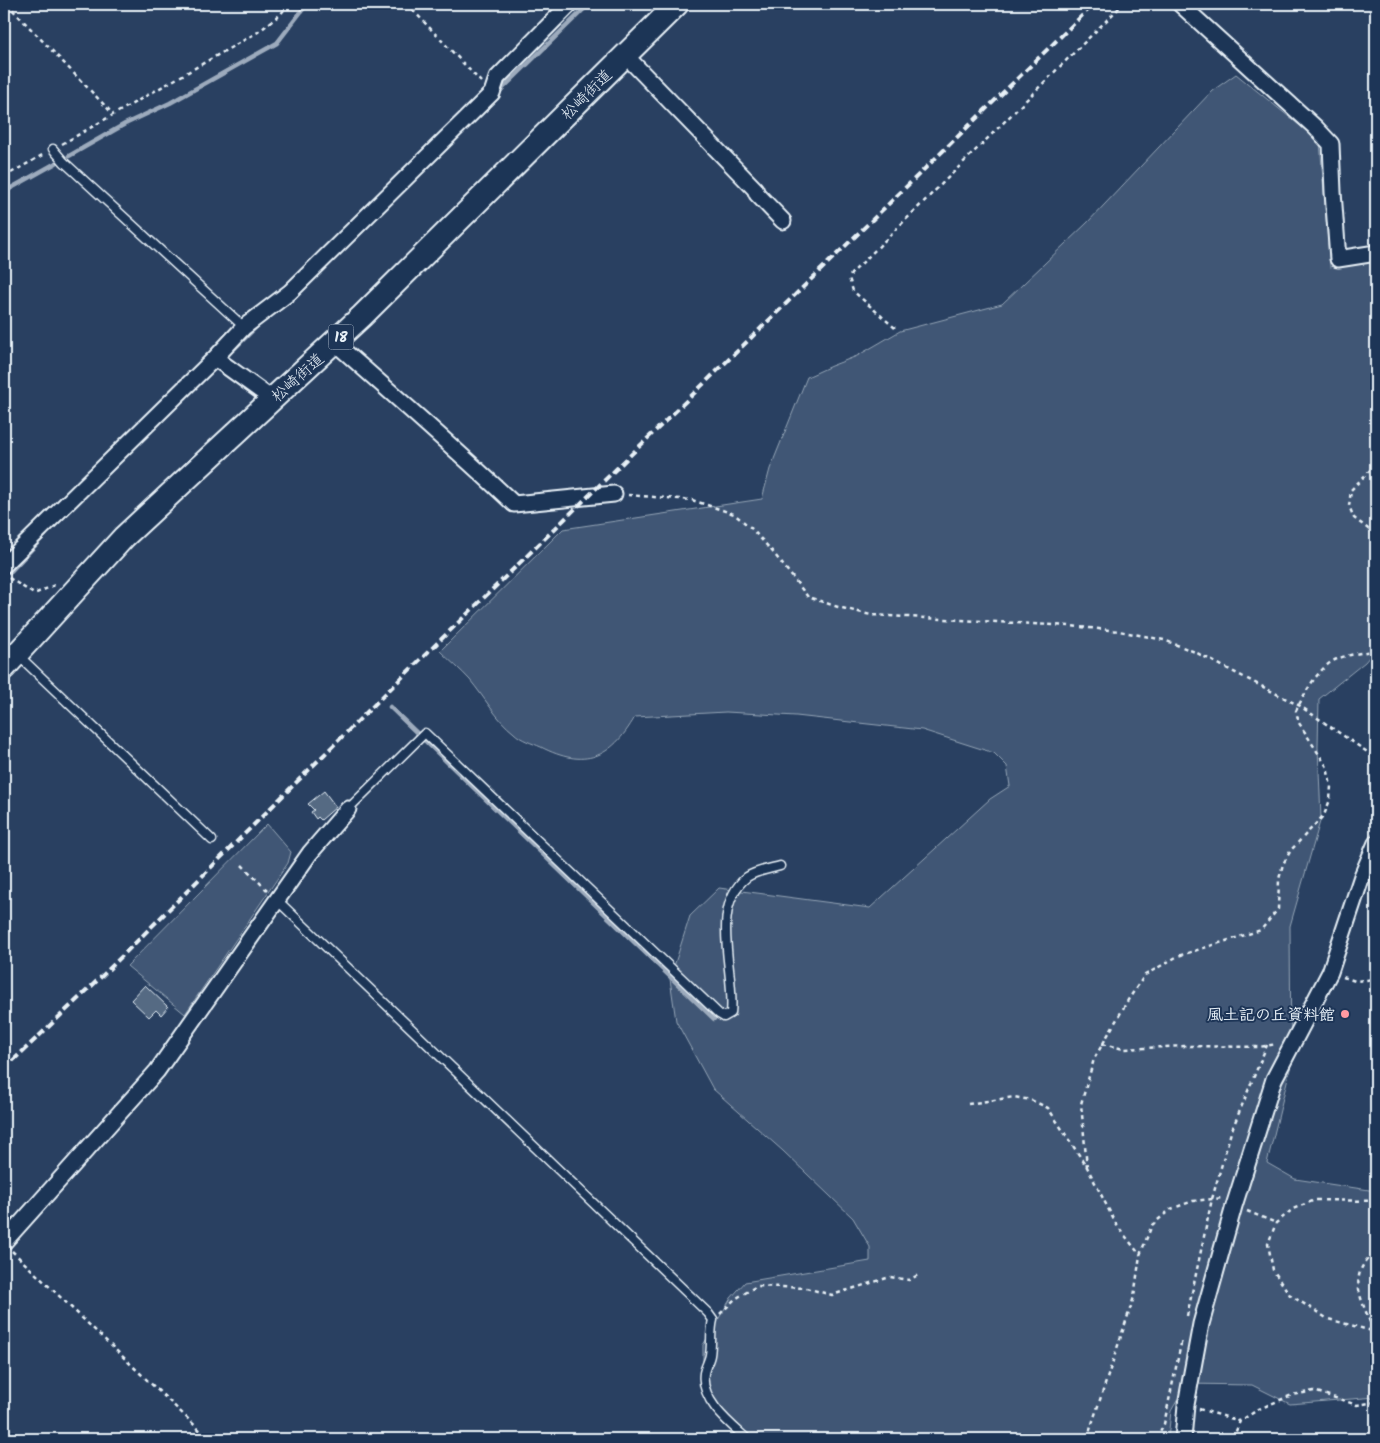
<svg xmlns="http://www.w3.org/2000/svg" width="1380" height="1443" font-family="Kalam,'Klee One',sans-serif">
<rect width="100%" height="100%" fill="#294061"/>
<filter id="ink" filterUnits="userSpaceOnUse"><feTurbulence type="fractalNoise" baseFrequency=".02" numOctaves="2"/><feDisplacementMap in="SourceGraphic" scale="10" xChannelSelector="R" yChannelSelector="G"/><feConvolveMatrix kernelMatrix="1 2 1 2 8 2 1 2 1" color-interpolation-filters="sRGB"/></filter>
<g filter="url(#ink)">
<path fill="#415774" stroke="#94a4b6" d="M1236,74L1320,142L1330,267L1376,257V649L1365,662L1319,699L1318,747L1321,818L1290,926L1291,1065L1267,1163L1295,1179L1376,1191V1397L1290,1404L1252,1385L1187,1384L1171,1411L1168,1439H739L703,1388V1345L731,1298L745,1282L870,1261V1247L853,1218L783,1151L713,1089L676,1021L670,979L690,916L719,888L870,908L990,799L1010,786L1007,766L994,753L922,730L796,716L726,712L635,717C611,759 584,769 541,747C532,743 521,740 514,733C496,719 485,698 470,680C461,670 450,661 440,651L563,529L762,499L770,469L807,377L831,366L857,356L900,331L1002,304L1087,223L1212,91Z
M267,824L291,852L288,863L185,1014L127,966Z"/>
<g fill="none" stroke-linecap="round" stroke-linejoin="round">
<path stroke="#9dabbd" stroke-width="4.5" d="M498,93L589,4
M69,156L125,124L170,103L277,43L307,4
M4,192L56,163
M234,349L259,324
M10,572L45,535
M390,707L714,1019"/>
</g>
<path fill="#556a83" stroke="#e8f1f8" d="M324,791L336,807L321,820L318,817L316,819L311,812L314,810L308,804Z
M145,985L168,1007L161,1015L156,1010L149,1017L131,1000Z"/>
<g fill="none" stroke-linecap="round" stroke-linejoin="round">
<defs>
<path id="lane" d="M53,149L64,162L244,327
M18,655L212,840
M348,809L425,733L719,1014L724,1017L731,1013C736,973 708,908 747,877C755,871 770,869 780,866
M277,900L708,1313L713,1320C710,1331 712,1343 710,1355C709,1361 705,1367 704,1373C700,1400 729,1423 747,1439"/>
<path id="street" d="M1180,4L1315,127L1331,144L1333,192L1338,259L1376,253
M625,55L755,189L757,194L783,221
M335,343C395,396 456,449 514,504L614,494
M215,358L265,394L271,401
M4,565L215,358L244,327L290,292L492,93L497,78L570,4
M4,1242L157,1071L310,853L348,809
M1183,1439L1186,1405L1201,1324L1234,1206L1274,1079L1330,972L1362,876L1376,843"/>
<path id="primary" d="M4,668L124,537L362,316L677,4"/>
</defs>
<use href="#lane" stroke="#e8f1f8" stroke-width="11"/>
<use href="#street" stroke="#e8f1f8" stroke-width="19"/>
<use href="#primary" stroke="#e8f1f8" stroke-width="26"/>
<path stroke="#e8f1f8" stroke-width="2.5" stroke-dasharray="4 4" stroke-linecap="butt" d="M7,4L113,114
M407,4L481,82
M62,144L258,32L281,14L288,4
M4,177L44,154
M895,328L853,291L849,278L851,274L1123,4
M1376,464L1351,490L1349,506L1354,518L1376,535
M628,495L692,500L734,514L750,527L772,551L808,597L838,607L871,615L1070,626L1119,631L1164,640L1195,652L1300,706L1376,758
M9,578L34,594L57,584
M242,865L267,890
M1343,977L1355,981L1376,979
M1102,1044L1124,1049L1185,1046L1259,1047L1277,1044
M968,1104L1014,1097L1031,1100L1048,1108L1087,1167L1116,1224L1140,1255
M1087,1167L1081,1104L1094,1059L1128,1000L1145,975L1178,956L1261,930L1278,909L1279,879L1283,864L1291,850L1324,815L1330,800L1331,786L1327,767L1299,723L1296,711C1304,694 1319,666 1337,659C1349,654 1364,653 1376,650
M1376,1201L1315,1200L1293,1209L1276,1223L1268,1244L1273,1270L1290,1295L1328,1319L1376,1332
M1247,1211L1276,1223
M12,1251L209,1439
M720,1314L735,1299L757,1286L806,1288L832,1295L890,1277L909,1280L918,1275
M1187,1316L1212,1199L1231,1132L1267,1045
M1373,1330C1362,1299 1345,1276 1376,1251
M1199,1409L1240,1421
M1087,1439L1134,1297L1140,1255L1152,1225L1171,1209L1193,1201L1223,1198
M1157,1439L1164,1424L1182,1339
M1233,1439L1240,1421L1259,1409L1292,1395L1314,1391L1357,1405L1376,1402"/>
<use href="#lane" stroke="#1d3557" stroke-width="8"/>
<use href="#street" stroke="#1d3557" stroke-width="15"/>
<use href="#primary" stroke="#1d3557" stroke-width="22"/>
<path stroke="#e8f1f8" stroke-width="4" stroke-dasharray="8 4" stroke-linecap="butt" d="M4,1069L100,978L387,692L1094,4"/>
</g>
</g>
<circle fill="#ff9aa2" stroke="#1d3557" stroke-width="2" cx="1345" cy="1014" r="5"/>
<g text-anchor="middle" stroke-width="4" stroke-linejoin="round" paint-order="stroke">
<rect fill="#1d3557" stroke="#abb9c8" stroke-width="1" x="328.5" y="324.5" width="25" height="25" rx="4"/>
<g font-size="15" font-weight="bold" fill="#e8f1f8">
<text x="341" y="342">18</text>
</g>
<g font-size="16" fill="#e8f1f8" stroke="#1d3557">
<text transform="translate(586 94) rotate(-45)" y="6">松崎街道</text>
<text transform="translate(297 377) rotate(-42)" y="6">松崎街道</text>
</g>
<g font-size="16" font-weight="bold" fill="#e8f1f8" stroke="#1d3557" text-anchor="end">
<text x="1335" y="1020">風土記の丘資料館</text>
</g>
</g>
<rect width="1380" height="1443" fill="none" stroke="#1d3557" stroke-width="20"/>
<rect x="10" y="10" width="1360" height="1423" fill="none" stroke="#e8f1f8" stroke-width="2" filter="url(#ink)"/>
</svg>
